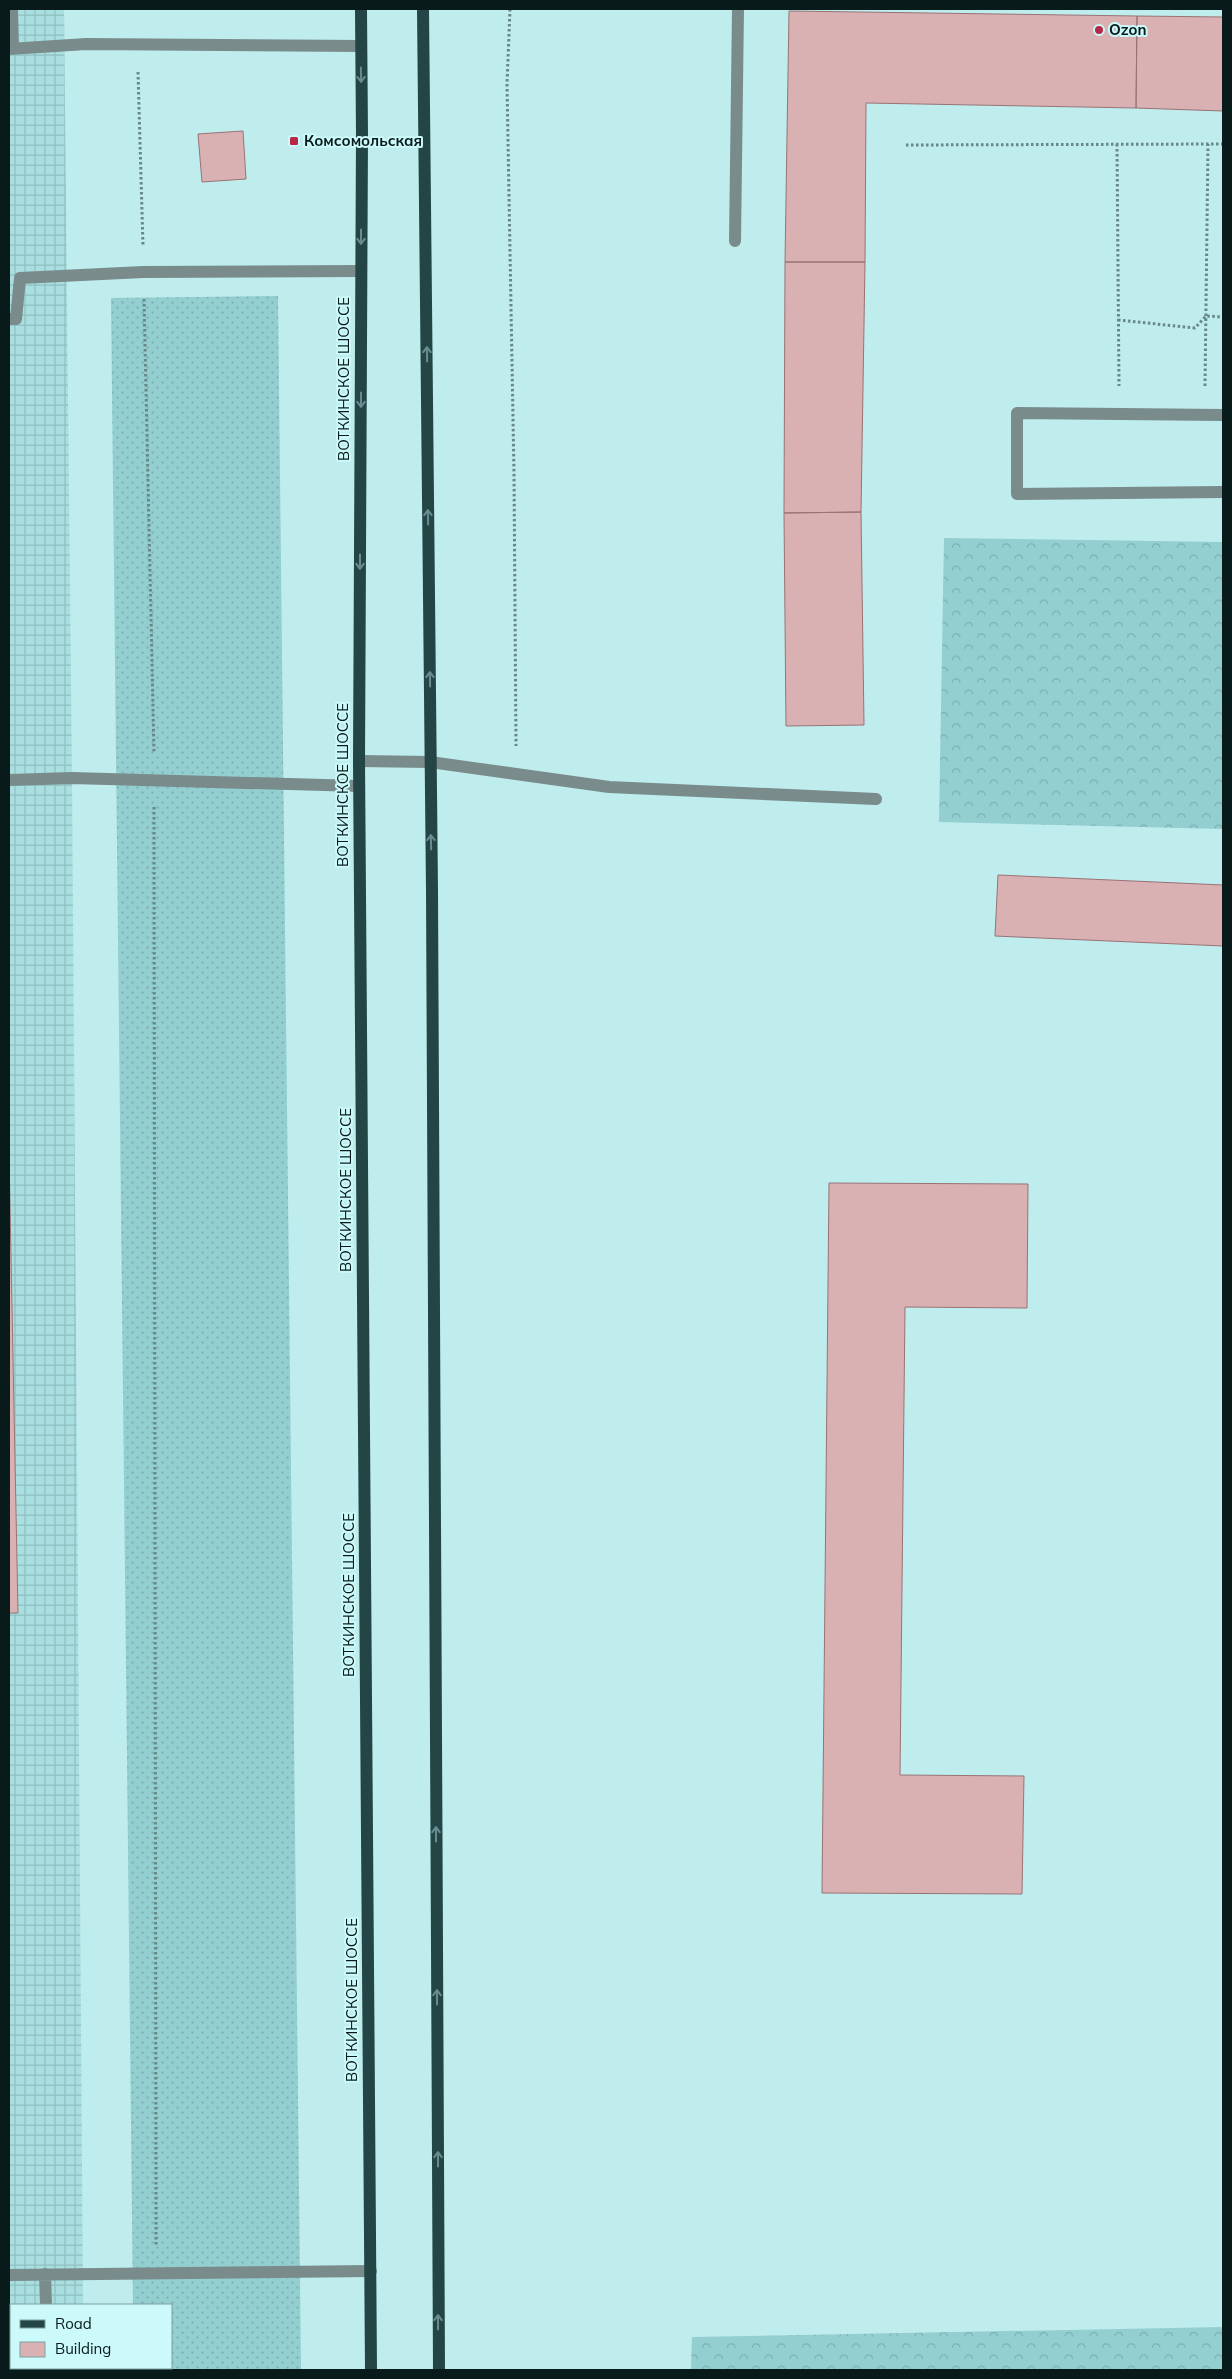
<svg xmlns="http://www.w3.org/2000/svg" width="1232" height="2379" font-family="Mulish,sans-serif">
<defs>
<pattern id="industrial-grid" width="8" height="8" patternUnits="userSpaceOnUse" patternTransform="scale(1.25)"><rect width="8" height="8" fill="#a9dfe0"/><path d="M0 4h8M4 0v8" fill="none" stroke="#90bfc0"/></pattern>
<pattern id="grass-dots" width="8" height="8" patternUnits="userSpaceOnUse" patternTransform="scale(1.25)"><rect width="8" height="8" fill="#93ced0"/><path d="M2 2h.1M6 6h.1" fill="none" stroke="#7db0b2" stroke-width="1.8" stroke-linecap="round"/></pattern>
<pattern id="forest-crowns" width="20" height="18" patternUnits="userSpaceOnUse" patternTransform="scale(1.25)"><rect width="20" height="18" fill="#93ced0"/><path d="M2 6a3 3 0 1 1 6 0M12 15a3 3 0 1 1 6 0" fill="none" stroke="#7db0b2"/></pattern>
</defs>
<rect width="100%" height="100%" fill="#bfeced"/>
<path fill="url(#industrial-grid)" d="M9,9H64L72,778L83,2305H11V2368H84V2370H9Z"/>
<path fill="url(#grass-dots)" d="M278,296L301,2370H134V2368H171V2305H133L111,298Z"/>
<path fill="url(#forest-crowns)" d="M944,538L1223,542V829L939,822Z
M1223,2327V2370H691L692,2337Z"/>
<path fill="#d9b1b3" stroke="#987375" d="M789,11L1137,16L1136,108L866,103L865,262H785Z
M1137,16L1223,17V111L1136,108Z
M243,131L246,179L202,182L198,134Z
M785,262H865L861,512L784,513Z
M861,512L864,725L786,726L784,513Z
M998,875L1223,885V946L995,936Z
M9,1154L18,1613H9Z
M829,1183L1028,1184L1027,1308L905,1307L900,1775L1024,1776L1022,1894L822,1893Z"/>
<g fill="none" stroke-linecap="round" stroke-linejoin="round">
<path stroke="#678788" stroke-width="3" stroke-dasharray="2.5 2.5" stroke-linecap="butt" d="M510,9L507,84L514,474L516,746
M138,72L143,246
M1117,144L1119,386
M906,145L1223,144
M144,299L154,753
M1118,320L1195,328L1206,316L1223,317
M1205,386L1208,144
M154,807L156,2245
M156,2368V2370"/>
<path stroke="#798b8b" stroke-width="12" d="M12,9L13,48
M9,49L86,44L361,46
M735,241L738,9
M9,319H16L20,278L143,272L361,271
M1223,415L1017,413V494L1223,492
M359,761L430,762L609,787L876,799
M9,780L72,778L359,786
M45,2274L46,2305
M9,2275L371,2271
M47,2368V2370"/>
<path stroke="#234546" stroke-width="12" d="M361,9L362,136L359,761L371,2370
M423,9L432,890L439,2370"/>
</g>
<defs><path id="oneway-shaft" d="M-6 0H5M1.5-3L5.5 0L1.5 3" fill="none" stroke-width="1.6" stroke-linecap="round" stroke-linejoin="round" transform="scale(1.25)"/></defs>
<g stroke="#678d8e">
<use href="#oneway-shaft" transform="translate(361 75) rotate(89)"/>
<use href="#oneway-shaft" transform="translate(361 237) rotate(90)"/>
<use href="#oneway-shaft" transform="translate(427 354) rotate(-91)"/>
<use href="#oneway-shaft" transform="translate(361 400) rotate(90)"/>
<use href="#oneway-shaft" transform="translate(428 517) rotate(-91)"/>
<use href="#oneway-shaft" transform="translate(360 562) rotate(90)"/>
<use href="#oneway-shaft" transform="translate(430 679) rotate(-91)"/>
<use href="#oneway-shaft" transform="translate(431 842) rotate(-91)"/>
<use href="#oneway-shaft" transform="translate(436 1834) rotate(-90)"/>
<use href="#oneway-shaft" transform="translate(437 1997) rotate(-90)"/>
<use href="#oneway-shaft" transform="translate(438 2159) rotate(-90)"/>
<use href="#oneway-shaft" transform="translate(438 2322) rotate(-90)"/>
</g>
<g fill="#b92746" stroke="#ccf9fa" stroke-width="2">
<circle cx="1099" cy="30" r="5"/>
<rect x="289" y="136" width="10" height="10" rx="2.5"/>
</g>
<g text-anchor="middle" stroke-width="4" stroke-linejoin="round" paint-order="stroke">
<g font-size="15" font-weight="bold" fill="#081a1a" stroke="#ccf9fa" text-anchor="start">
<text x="1109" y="35">Ozon</text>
<text x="304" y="146">Комсомольская</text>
</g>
<g font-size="15" fill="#081a1a" stroke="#ccf9fa">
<text transform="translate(344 379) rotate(-90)" y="5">ВОТКИНСКОЕ ШОССЕ</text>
<text transform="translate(343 785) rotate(-90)" y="5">ВОТКИНСКОЕ ШОССЕ</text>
<text transform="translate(346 1190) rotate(-90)" y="5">ВОТКИНСКОЕ ШОССЕ</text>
<text transform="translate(349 1595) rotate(-90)" y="5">ВОТКИНСКОЕ ШОССЕ</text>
<text transform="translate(352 2000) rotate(-90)" y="5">ВОТКИНСКОЕ ШОССЕ</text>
</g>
</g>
<rect width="1232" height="2379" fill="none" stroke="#081a1a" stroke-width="20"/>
<rect x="10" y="2304" width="162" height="65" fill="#ccf9fa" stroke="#7ea0a0"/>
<rect x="20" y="2320" width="25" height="8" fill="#234546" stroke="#7ea0a0"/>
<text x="55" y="2329" font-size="15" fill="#081a1a">Road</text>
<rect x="20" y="2342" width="25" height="15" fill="#d9b1b3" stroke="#7ea0a0"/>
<text x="55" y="2354" font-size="15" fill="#081a1a">Building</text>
</svg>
